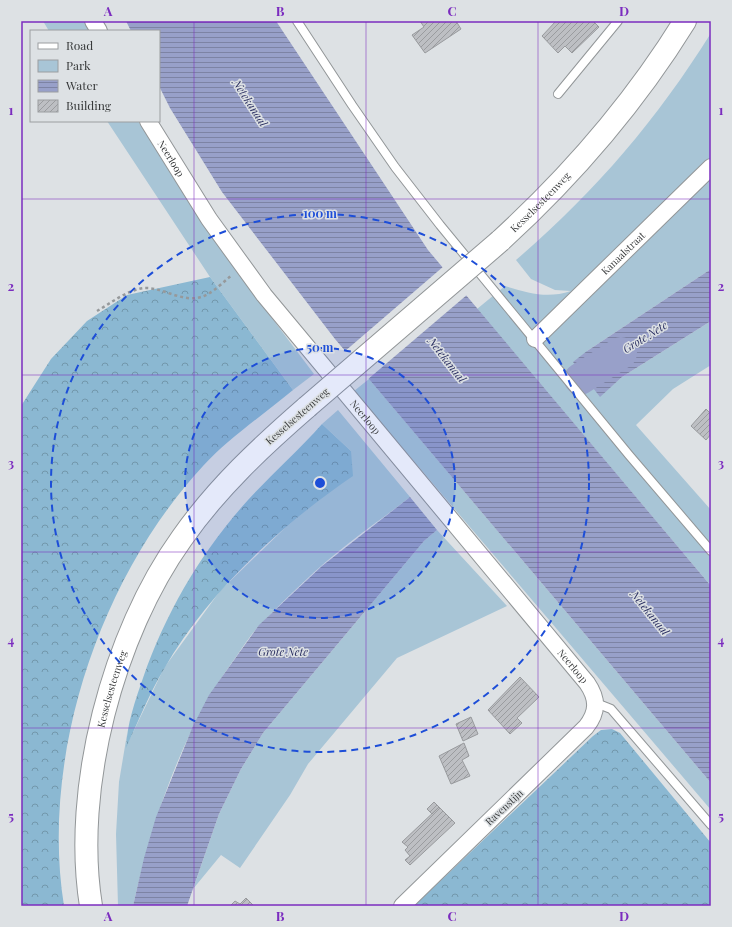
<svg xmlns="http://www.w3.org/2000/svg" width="732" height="927" font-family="'Playfair Display',serif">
<defs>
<pattern id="forest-crowns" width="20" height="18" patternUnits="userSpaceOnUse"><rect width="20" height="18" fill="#8bb8d2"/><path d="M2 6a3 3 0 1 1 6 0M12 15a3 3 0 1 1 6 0" fill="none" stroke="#7297ab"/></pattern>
<pattern id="water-rules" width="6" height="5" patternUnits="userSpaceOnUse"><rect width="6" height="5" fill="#98a0c9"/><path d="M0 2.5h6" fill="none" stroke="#7d83a4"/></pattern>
<pattern id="building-hatch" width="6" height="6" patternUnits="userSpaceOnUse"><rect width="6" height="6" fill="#bdbfc3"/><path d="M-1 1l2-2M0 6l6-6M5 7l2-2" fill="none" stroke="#9a9c9f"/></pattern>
</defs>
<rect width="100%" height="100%" fill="#dde1e4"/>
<path fill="#a8c5d6" d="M43,21H85L91,31H49Z
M711,33V269L587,351L600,396L622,377L711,321V365L673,389L636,425L711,510V586L477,309L505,286C528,293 547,299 571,291L555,290L531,279L516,260C595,192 656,121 711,33Z
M107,121H138L235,269L314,374L293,390L210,277Z
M369,379L711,783V810L354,391Z
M338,410L410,497C390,513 369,527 349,543C318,567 288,596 260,625C252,633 245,644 238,654C183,728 153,817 133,906H118L116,834L119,782L127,734L126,747L164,668L220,591L286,527L318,500L351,451L322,424Z
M437,530L507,606L397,658L308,764L290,795L240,868L221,855L193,889L219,814L241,769L263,733L424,541Z"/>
<path fill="url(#forest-crowns)" d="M210,277L293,390C263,415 229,438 203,466C100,577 40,756 64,906H21V406L51,359L87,321L127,295Z
M322,424L351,451L353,476C281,525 208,592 164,669C149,694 138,722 126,748C127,724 135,701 143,678C166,612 201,552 248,500C272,474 298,451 322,424Z
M612,729L620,733L711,843V906H414L593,736L601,730Z"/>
<path fill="url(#water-rules)" d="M126,21H276L428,250L711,586V783L335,339L222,192L170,108L159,86V31H131Z
M711,269V321L622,377L600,397L573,362L587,351Z
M410,497L437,530L424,541L263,733L241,769L219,814L187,906H133L144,858L156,817L193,726L209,695L259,625L322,566Z"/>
<path fill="#dde1e4" d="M444,266L468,294L367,380L344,352Z"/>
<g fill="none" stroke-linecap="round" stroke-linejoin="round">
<path stroke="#98a0c9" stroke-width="32" d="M580,379L621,353"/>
</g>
<path fill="url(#building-hatch)" stroke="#989a9d" d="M420,21H456L461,29L425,53L412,35L424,27Z
M556,21H593L599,27L572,53L565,46L558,53L542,36Z
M706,409L711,414V434L706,440L691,426Z
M520,677L539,697L517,718L522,723L510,734L488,710Z
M471,717L478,734L463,741L456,724Z
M464,743L469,756L462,760L470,776L451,784L439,756Z
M434,802L439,807L432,814L427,809Z
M439,807L455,823L410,865L405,860L410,856L405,850L408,847L402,842Z
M246,898L254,906H230L235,901L240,904Z"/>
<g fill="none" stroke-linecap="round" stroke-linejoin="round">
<defs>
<path id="lane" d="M297,21L352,105L395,167L440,225L629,455L711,551
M558,94L618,21
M596,703L611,709L711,825"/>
<g id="street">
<path d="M93,21L99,31"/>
<path id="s1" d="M148,121L209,219L264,295L587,683C598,699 598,712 586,727L402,906"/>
<path id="s2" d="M535,339L711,167"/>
</g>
<g id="primary">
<path id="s3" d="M500,241C570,177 635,102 685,21"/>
<path id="s4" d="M91,906C72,789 113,634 182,538C217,488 261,447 307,407"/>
</g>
</defs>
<use href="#lane" stroke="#929698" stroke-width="10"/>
<use href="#street" stroke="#929698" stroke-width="18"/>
<use href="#primary" stroke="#929698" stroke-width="24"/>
<path stroke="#96999b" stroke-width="2.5" stroke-dasharray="3 3" stroke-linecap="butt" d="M97,311C111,303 127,290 144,288C162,287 183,303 201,297C212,294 222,283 231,276"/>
<use href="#lane" stroke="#fff" stroke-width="8"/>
<use href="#street" stroke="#fff" stroke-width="16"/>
<use href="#primary" stroke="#fff" stroke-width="22"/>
<defs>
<path id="primary-bridge" d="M307,407L500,241"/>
</defs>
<use href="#primary-bridge" stroke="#929698" stroke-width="24" stroke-linecap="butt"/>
<use href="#primary-bridge" stroke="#fff" stroke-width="22"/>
</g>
<path fill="none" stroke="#7b2cbf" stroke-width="1" stroke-opacity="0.55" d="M194,21V906M366,21V906M538,21V906M21,199H711M21,375H711M21,552H711M21,728H711"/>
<circle cx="320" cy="483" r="135" fill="#1d4ed8" fill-opacity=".12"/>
<g fill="none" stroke="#1d4ed8" stroke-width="2" stroke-dasharray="7 5">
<circle cx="320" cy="483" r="135"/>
<circle cx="320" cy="483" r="269"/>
</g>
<g text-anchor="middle" stroke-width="3" stroke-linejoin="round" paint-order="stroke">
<g font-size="10" fill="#37393a" stroke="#dde1e4">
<text dy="4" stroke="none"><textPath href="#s1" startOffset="44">Neerloop</textPath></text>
<text dy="4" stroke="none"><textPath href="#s3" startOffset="56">Kesselsesteenweg</textPath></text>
<text dy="4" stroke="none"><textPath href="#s2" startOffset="123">Kanaalstraat</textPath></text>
<text transform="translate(297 416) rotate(-41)" y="4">Kesselsesteenweg</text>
<text dy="4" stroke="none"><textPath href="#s1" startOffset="368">Neerloop</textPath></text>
<text dy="4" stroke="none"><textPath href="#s1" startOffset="692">Neerloop</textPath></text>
<text dy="4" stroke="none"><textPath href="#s4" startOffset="220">Kesselsesteenweg</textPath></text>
<text transform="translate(504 807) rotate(-43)" y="4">Ravenstijn</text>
</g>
<g font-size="11" font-style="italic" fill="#272c5f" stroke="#dde1e4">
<text transform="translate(250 103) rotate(57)" y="4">Netekanaal</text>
<text transform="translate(645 337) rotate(-32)" y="4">Grote Nete</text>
<text transform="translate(447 360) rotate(52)" y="4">Netekanaal</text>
<text transform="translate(650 613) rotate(51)" y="4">Netekanaal</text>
<text x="283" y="656">Grote Nete</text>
</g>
</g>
<circle cx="320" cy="483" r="6" fill="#1d4ed8" stroke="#dde1e4" stroke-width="2"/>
<g font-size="12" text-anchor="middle" font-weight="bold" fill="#1d4ed8" stroke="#dde1e4" stroke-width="3" stroke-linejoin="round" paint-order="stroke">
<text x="320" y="218">100 m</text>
<text x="320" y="352">50 m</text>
</g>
<rect width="732" height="927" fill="none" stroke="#dde1e4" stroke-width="44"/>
<rect x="30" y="30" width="130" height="92" fill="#dde1e4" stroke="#9b9ea0"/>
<rect x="38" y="43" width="20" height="6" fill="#ffffff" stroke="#9b9ea0"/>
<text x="66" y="50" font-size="12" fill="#37393a">Road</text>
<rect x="38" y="60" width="20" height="12" fill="#a8c5d6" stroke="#9b9ea0"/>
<text x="66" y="70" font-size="12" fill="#37393a">Park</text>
<rect x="38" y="80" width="20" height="12" fill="url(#water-rules)" stroke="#9b9ea0"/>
<text x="66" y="90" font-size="12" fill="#37393a">Water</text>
<rect x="38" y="100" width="20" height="12" fill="url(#building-hatch)" stroke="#9b9ea0"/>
<text x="66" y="110" font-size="12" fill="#37393a">Building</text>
<rect x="22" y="22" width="688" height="883" fill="none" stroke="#7b2cbf" stroke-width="1.5"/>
<g font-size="13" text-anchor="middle" font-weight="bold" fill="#7b2cbf">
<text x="108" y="16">A</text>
<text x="280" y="16">B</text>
<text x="452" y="16">C</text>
<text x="624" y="16">D</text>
<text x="11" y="115">1</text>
<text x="721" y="115">1</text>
<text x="11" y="291">2</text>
<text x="721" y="291">2</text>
<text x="11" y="468">3</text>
<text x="721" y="468">3</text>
<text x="11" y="645">4</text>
<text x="721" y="645">4</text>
<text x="11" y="821">5</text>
<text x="721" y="821">5</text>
<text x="108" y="921">A</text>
<text x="280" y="921">B</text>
<text x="452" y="921">C</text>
<text x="624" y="921">D</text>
</g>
</svg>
